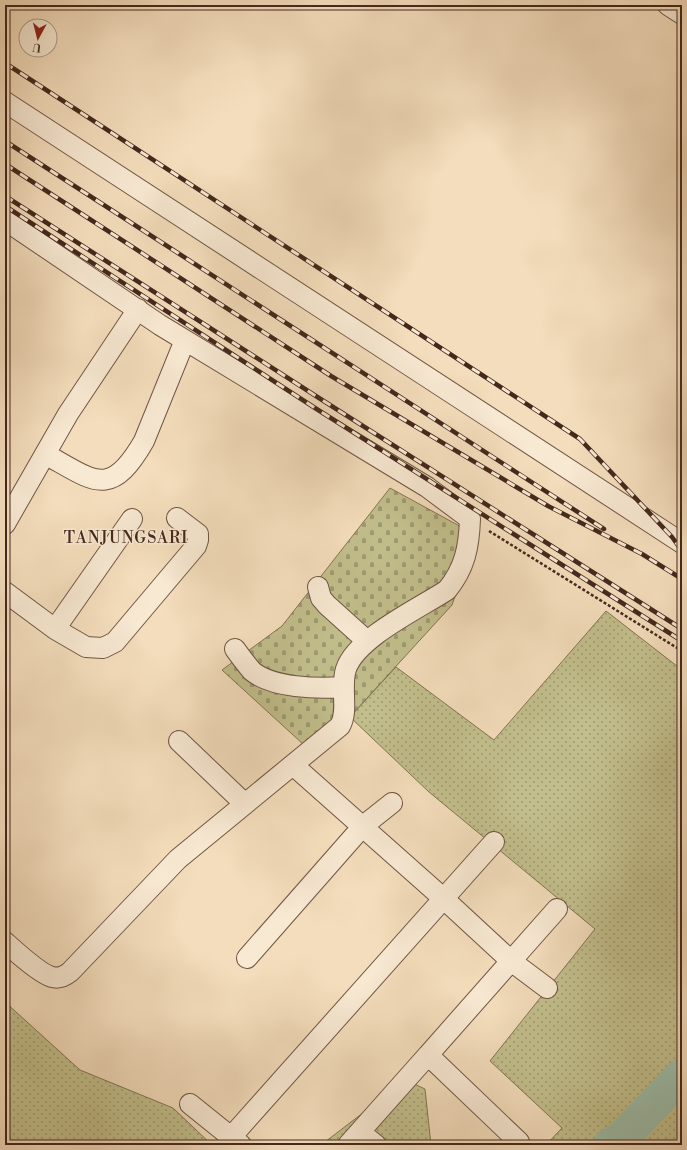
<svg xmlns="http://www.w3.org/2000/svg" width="687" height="1150" font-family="'Libre Bodoni',serif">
<defs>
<pattern id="green-dots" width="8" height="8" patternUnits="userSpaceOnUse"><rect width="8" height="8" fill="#c2bf8c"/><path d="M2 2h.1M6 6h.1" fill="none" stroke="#9f9b72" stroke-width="1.8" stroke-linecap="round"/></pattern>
<pattern id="cemetery-stones" width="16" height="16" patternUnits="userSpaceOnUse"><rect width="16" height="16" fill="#c2bf8c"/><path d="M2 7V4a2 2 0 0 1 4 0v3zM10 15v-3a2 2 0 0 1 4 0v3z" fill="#9f9b72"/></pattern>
</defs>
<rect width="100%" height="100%" fill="#f4ddbc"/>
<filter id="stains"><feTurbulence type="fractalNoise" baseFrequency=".005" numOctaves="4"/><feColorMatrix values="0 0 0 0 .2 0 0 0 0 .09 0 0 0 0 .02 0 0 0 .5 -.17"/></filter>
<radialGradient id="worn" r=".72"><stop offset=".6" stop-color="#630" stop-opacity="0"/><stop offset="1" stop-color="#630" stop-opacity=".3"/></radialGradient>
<path fill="url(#green-dots)" stroke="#837454" d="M606,611L682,670V1145H546L562,1128L490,1061L595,929L429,792L350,717L396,667L494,740Z
M5,1002L80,1070L173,1108L212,1145H5Z
M406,1080L425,1089L431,1145H321Z"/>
<path fill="url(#cemetery-stones)" stroke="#837454" d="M390,488L476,535L452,605L315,755L222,670L282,626Z"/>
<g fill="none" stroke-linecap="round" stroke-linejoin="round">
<path stroke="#9dbdaa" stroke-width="34" d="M610,1145L622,1138L682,1075"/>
<defs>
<path id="minor" d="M668,5L682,14
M5,102L682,543
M5,220L160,325L427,487L470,519C469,547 465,568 447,590C420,608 357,637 346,669C340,688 349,710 340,726L178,859L70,972C65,976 59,979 52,977C40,974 15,951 5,942
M45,454C94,481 110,500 144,441L185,340
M5,524L68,414L138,309
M318,587L321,598L327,605L367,641
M5,592L55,629L86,647L103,648L115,642L196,546L198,540V534L177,518
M55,629L132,519
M235,649C240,656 246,664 252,671C272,688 318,689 343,687
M179,741L245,804
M293,765L444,899L511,961L428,1055L519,1142
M247,958L363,826L392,803
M547,988L511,961L557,909
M190,1104L241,1145
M360,1132L376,1145
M232,1136L494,842
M348,1145L428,1055"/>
</defs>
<use href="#minor" stroke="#705545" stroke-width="22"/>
<path stroke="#44281d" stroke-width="2.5" stroke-dasharray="3 2" stroke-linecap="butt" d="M489,531L682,651"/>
<use href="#minor" stroke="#f8e9d3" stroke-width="20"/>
<defs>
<path id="rail" d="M5,63L580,439L672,537L682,551
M5,141L604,529
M5,164L331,376L548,506L642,554L682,579
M5,196L319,398L682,629
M5,206L315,408L682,641"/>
</defs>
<use href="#rail" stroke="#44281d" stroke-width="4.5"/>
<use href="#rail" stroke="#f8e9d3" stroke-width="3" stroke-dasharray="9" stroke-linecap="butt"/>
</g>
<g text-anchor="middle" stroke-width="3" stroke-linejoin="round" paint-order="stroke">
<g font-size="16" letter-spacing="1" fill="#44281d" stroke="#f8e9d3">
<text x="126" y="543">TANJUNGSARI</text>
</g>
</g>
<rect width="687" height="1150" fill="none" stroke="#f4ddbc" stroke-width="20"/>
<rect x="6" y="6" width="675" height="1138" fill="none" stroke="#44281d" stroke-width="2"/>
<rect x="10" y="10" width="667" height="1130" fill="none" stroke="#44281d"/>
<g transform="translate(38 38) rotate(187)"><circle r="19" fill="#f8e9d3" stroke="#b09c8a"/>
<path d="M0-3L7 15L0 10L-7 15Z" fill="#8f2418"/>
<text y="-6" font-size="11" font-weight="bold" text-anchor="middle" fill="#44281d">U</text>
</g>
<rect width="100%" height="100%" filter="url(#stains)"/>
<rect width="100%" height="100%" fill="url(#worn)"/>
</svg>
